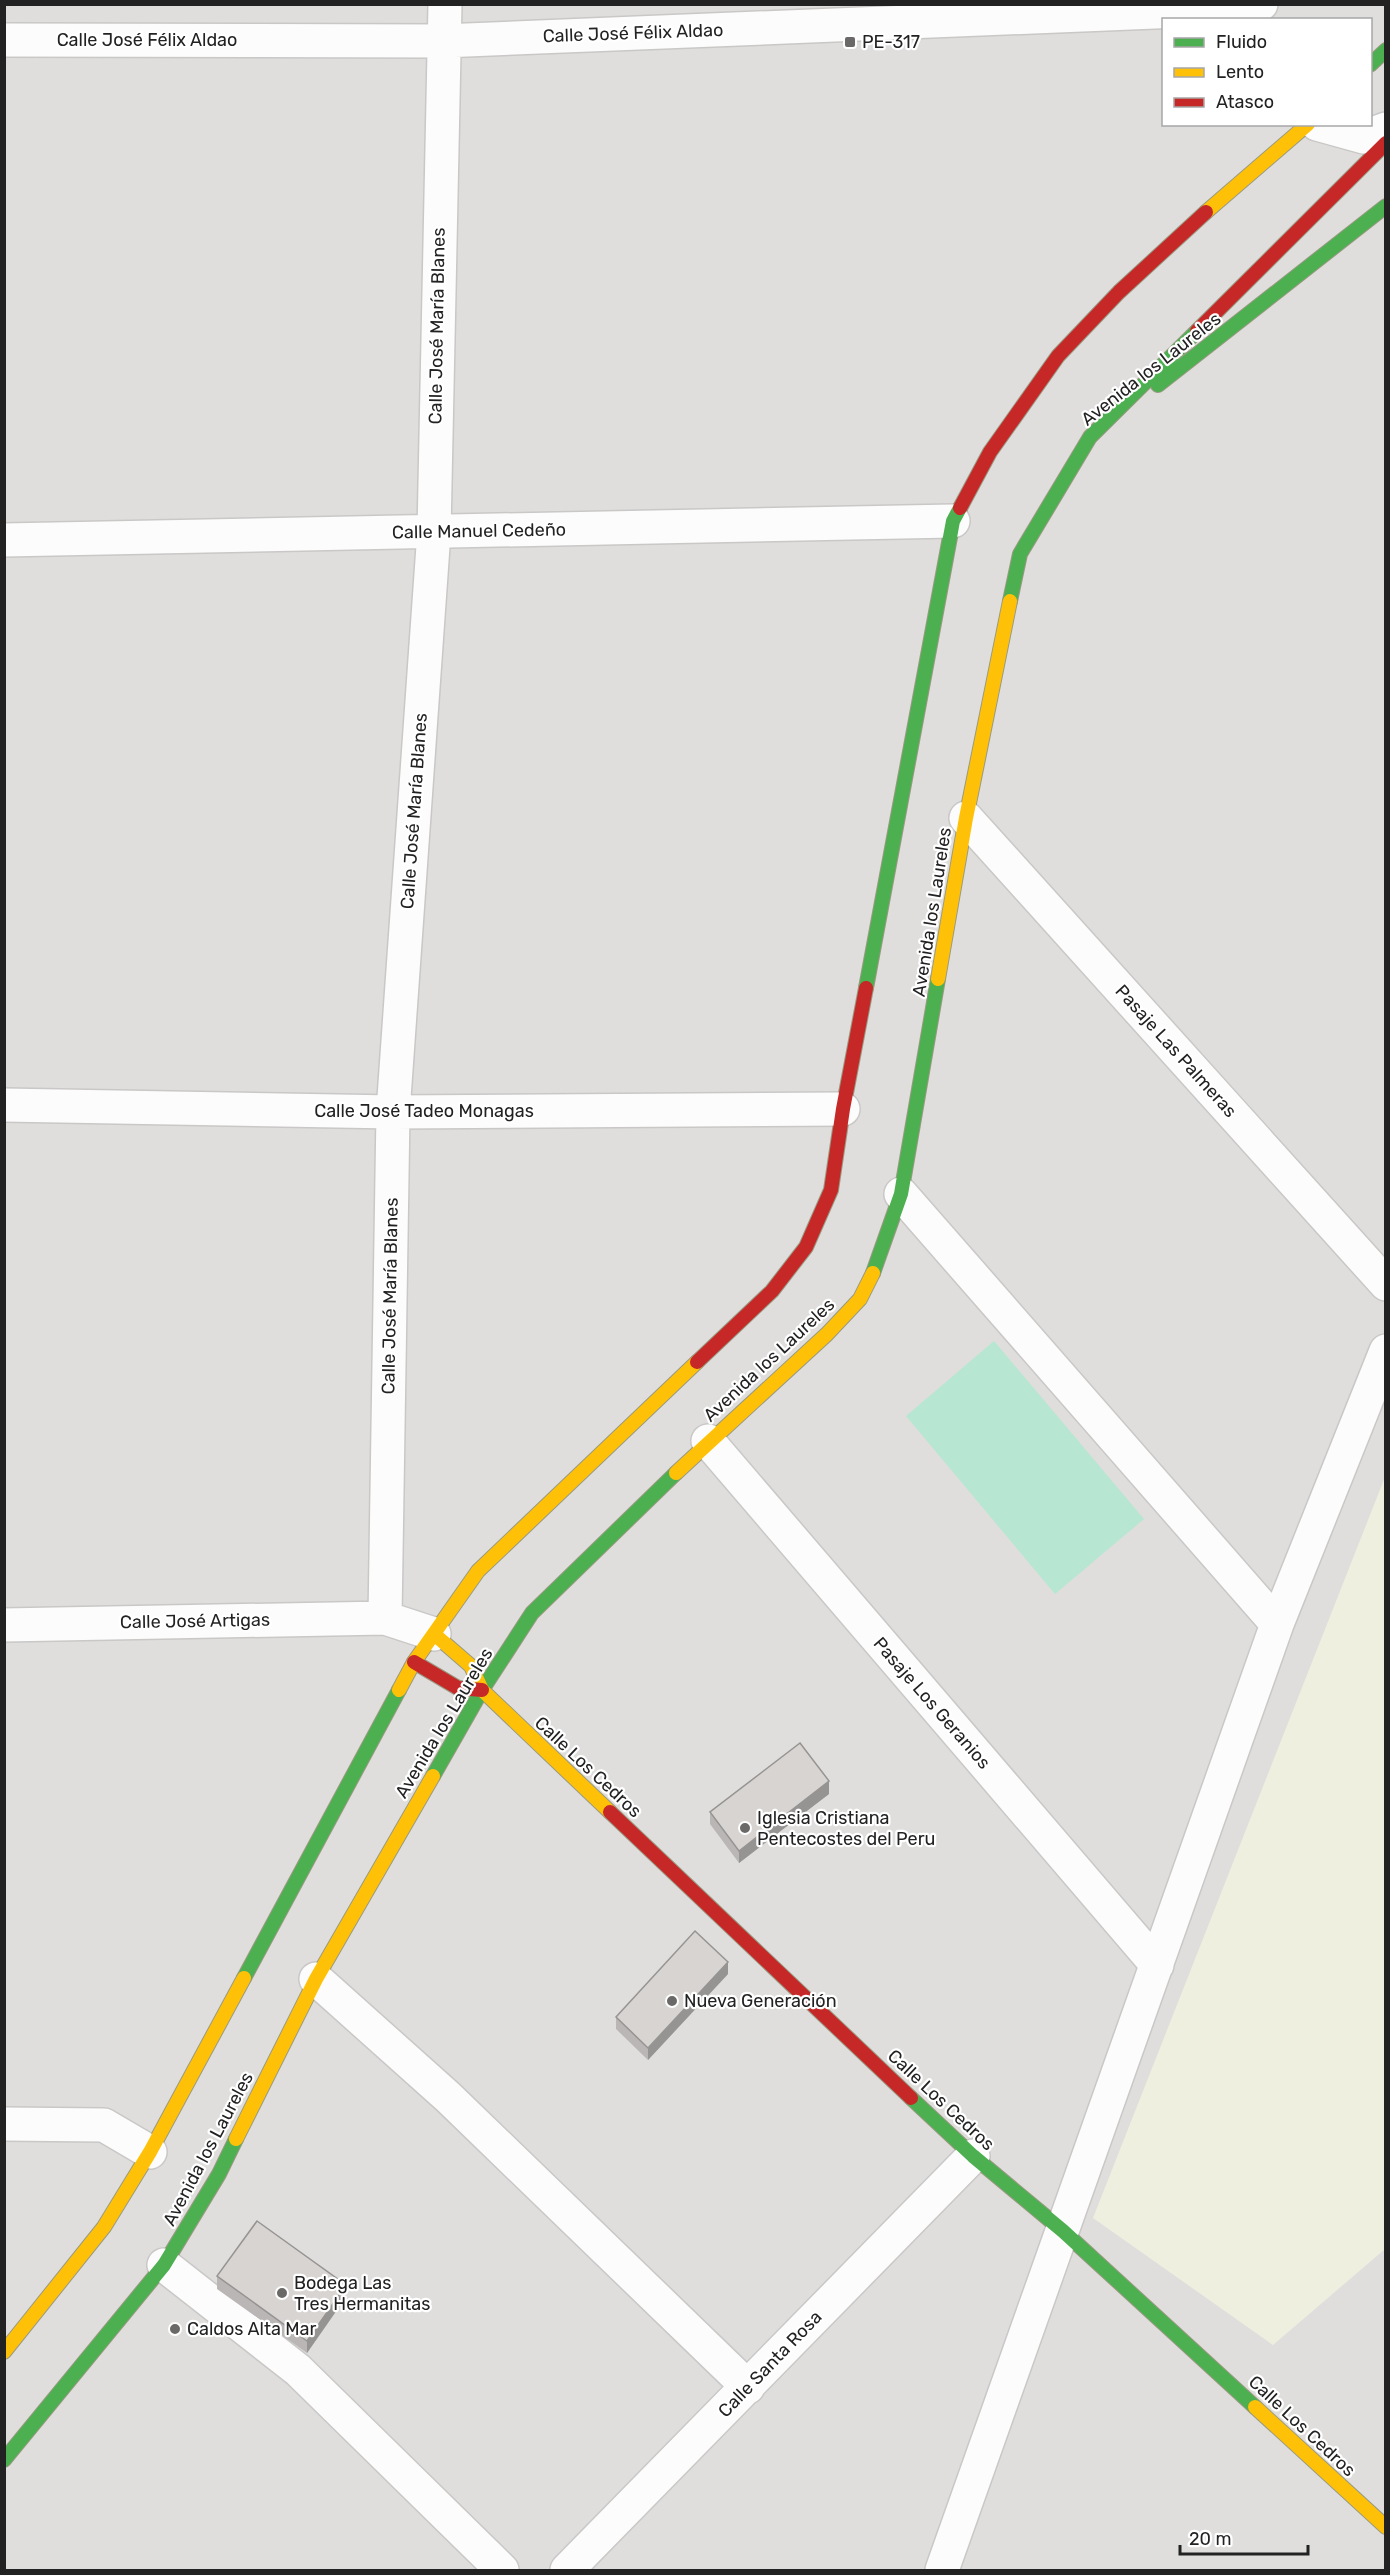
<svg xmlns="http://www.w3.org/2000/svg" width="1390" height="2575" font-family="Rubik,sans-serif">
<rect width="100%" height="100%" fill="#f0eeeb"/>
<path fill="#dfdedc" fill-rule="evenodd" d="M5,5H1385V2570H5ZM1164,20H1370V124H1164Z"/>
<path fill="#efefdf" d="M1385,1477V2249L1273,2345L1093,2218Z"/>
<path fill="#b7e6d2" d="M994,1341L1144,1519L1055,1594L906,1416Z"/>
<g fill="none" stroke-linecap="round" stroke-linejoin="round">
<defs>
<path id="street" d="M4,40L442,41L1252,8L1261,4
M1317,124L1364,137L1386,129
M4,540L953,521
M966,818L1386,1284
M4,1105L393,1112L843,1109
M901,1194L1277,1624
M708,1441L1157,1965
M385,1618L393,1112L434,532L445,4
M4,1625L385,1618L434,1634
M316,1979L448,2097L748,2387
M4,2124L104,2125L150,2152
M164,2265L298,2370L502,2570
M567,2570L973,2156
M942,2570L1277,1624L1386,1351"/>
<path id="fast" d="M1370,65L1386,50
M1158,385L1386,206
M1010,601L1020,554L1090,437L1197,331
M866,988L953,521L960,508
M873,1273L901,1194L938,979
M433,1776L482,1690L532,1613L676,1473
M244,1978L399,1690
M911,2098L973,2156L1063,2231L1255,2407
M4,2460L164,2265L219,2174L236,2139"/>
<path id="slow" d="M1206,212L1308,124
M938,979L966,818L1010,601
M676,1473L827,1334L860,1299L873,1273
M434,1634L471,1666L482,1690L610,1812
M399,1690L414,1662L478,1571L697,1362
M236,2139L316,1979L433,1776
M4,2352L104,2227L150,2152L244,1978
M1255,2407L1386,2527"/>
<path id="jam" d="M1197,331L1386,143
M960,508L990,452L1058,356L1119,292L1206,212
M697,1362L772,1291L806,1247L831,1190L843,1109L866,988
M414,1662L458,1688L482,1690
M610,1812L911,2098"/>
</defs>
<use href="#street" stroke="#c9c8c7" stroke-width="36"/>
<use href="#fast" stroke="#999a82" stroke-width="16"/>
<use href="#slow" stroke="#999a82" stroke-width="16"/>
<use href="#jam" stroke="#999a82" stroke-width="16"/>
<use href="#street" stroke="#fdfcfc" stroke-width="33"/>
<use href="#fast" stroke="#4caf50" stroke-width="14"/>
<use href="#slow" stroke="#ffc107" stroke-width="14"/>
<use href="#jam" stroke="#c62828" stroke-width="14"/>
</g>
<path fill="#b9b6b5" d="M829,1794L739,1863L710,1824V1812Z
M728,1974L648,2060L616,2029V2017Z
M217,2276L346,2297L307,2353L217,2289Z"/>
<path fill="#969493" d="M829,1781V1794L739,1863V1851Z
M728,1962V1974L648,2060V2048Z
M346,2285V2297L307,2353V2341Z"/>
<path fill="#d7d4d2" stroke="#969493" stroke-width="1.5" d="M800,1743L829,1781L739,1851L710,1812Z
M695,1931L728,1962L648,2048L616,2017Z
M257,2221L346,2285L307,2341L217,2276Z"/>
<g fill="#6a6968" stroke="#fff" stroke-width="2">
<rect x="844" y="36" width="12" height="12" rx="3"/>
<circle cx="745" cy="1828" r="6"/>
<circle cx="672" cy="2001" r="6"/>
<circle cx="282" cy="2293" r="6"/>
<circle cx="175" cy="2329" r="6"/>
</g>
<g text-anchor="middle" stroke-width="4.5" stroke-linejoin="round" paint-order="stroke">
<g font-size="18" fill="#222" stroke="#fff">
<text transform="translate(633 33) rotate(-2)" y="6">Calle José Félix Aldao</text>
<text x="147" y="46">Calle José Félix Aldao</text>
<text transform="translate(437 326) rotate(-89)" y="6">Calle José María Blanes</text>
<text transform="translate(1151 369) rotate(-38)" y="6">Avenida los Laureles</text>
<text transform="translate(479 531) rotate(-1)" y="6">Calle Manuel Cedeño</text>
<text transform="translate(414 811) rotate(-86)" y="6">Calle José María Blanes</text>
<text transform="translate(932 912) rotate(-81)" y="6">Avenida los Laureles</text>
<text transform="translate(1176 1051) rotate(48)" y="6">Pasaje Las Palmeras</text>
<text x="424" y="1117">Calle José Tadeo Monagas</text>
<text transform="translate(390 1296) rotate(-89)" y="6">Calle José María Blanes</text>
<text transform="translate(769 1360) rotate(-43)" y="6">Avenida los Laureles</text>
<text transform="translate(195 1621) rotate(-1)" y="6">Calle José Artigas</text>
<text transform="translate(932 1703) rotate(49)" y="6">Pasaje Los Geranios</text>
<text transform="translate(444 1723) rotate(-59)" y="6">Avenida los Laureles</text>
<text transform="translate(588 1767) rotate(43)" y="6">Calle Los Cedros</text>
<text transform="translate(941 2100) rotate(43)" y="6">Calle Los Cedros</text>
<text transform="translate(208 2149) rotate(-62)" y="6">Avenida los Laureles</text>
<text transform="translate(770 2364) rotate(-46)" y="6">Calle Santa Rosa</text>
<text transform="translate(1302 2426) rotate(43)" y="6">Calle Los Cedros</text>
</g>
<g font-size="18" fill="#222" stroke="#fff" text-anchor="start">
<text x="862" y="48">PE-317</text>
<text x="757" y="1824">Iglesia Cristiana<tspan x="757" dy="21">Pentecostes del Peru</tspan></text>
<text x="684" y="2007">Nueva Generación</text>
<text x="294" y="2289">Bodega Las<tspan x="294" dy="21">Tres Hermanitas</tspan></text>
<text x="187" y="2335">Caldos Alta Mar</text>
</g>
</g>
<rect width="1390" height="2575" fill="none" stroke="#222222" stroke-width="12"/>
<rect x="1162" y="18" width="210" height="108" fill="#ffffff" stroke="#a7a7a7" stroke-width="1.5"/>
<rect x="1174" y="38" width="30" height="9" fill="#4caf50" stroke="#a7a7a7" stroke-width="1.5"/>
<text x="1216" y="48" font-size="18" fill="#222222">Fluido</text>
<rect x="1174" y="68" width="30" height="9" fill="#ffc107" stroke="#a7a7a7" stroke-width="1.5"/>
<text x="1216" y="78" font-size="18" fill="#222222">Lento</text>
<rect x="1174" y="98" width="30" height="9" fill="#c62828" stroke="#a7a7a7" stroke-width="1.5"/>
<text x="1216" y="108" font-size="18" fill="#222222">Atasco</text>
<path d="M1180 2545v9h128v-9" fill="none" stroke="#222222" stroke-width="3"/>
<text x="1189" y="2545" font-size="18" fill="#222222" stroke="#ffffff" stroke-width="4.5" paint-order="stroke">20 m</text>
</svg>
